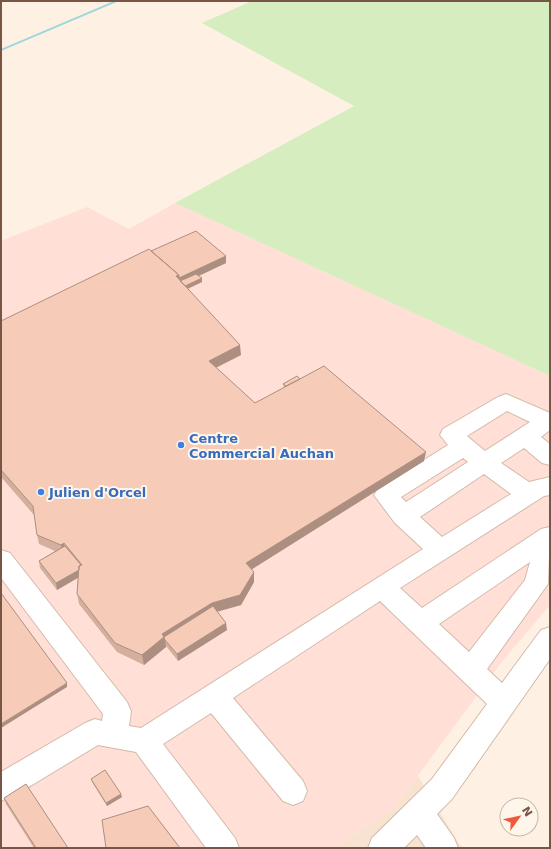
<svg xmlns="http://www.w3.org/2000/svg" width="551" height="849" font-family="'DejaVu Sans',sans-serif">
<rect width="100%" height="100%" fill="#fef1e3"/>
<path fill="#f7e3d0" d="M418,776L462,848H335L395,807Z"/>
<path fill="#ffdfd6" d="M175,203L550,376V605L500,664L395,807L335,848H1V241L87,207L129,229Z"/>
<path fill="#d6edc0" d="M252,1H550V376L175,203L354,106L202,23Z"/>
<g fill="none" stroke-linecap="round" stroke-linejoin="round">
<path fill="#9bd7dc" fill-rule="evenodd" d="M114,1H119L1,51V49Z"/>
<defs>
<path id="minor" d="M506,394L550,413V430L541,437L550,444V465L542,463L524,448L501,463L529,482L550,477V495L544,496L400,588L422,608L541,529L550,527L548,584L487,669L502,683L541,630L550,627V659L452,799L437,814L454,838L458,848H426L417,835L404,848H368L372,838L432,779L487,704L380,601L233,698L303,781L307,791L303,801L293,805L283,801L211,713L163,744L235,838L239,848H206L136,752L98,745L32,785L1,801V772L85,723L95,719L102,721L103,714L1,578V550L10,553L127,702L131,711L129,726L141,728L423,549L395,523L374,495L378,489L448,445L440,435L443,429L498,397ZM507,411L530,422L485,451L467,436ZM463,458L468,462L406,502L401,497ZM484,474L511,494L442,537L420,517ZM530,562L525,580L469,652L439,624Z"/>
</defs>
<use href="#minor" stroke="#d3baaa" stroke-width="2"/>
<use href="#minor" fill="#fff" fill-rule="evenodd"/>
</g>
<path fill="#d4af9e" d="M151,251L226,256V263L199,276L202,282L188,289L241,355L216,368L255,403L284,388L283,384L300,379L424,461L251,569L254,582L241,605L217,611L227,630L178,661L166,646V647L144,665L117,652L79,604L77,594L78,578L57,590L40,568L39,561L55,551L39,544L37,535L34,515L1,477V321Z
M91,779L122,797L107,806L92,782Z
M4,798L68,848H34L6,804Z"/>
<path fill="#ac8f81" d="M226,256V263L179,285L176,276Z
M202,278V282L182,291V288Z
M240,345L241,355L209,371V361Z
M426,452L424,461L246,573V563Z
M64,543L66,553L63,555L61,545Z
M83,568L84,574L57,590L56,583Z
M254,572V582L241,605L213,613L165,640L166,647L144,665L142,655L162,634Z
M226,623L227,630L178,661L177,654Z
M67,683V687L1,728V724Z
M121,794L122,797L107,806L106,803Z"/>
<path fill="#f6ccb8" stroke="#ac8f81" d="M196,231L226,256L179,278V275L151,251Z
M149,249L179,275L176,276L240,345L209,361L255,403L324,366L426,452L246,563L254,572L240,595L212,603L162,634L164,637L142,655L115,643L77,594L79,566L82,565L64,543L61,545L37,535L33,506L1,470V321Z
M196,274L202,278L185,286L180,281Z
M297,376L300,379L286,386L283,384Z
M65,546L81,565L79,566V570L56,583L39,561Z
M1,593L67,683L1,724Z
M213,606L226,623L177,654L165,640L164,637Z
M105,770L121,794L106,803L91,779Z
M26,784L68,848H36L4,798Z
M148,806L180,848H106L102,820Z"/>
<g fill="#3f7fe0" stroke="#fff6eb" stroke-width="1.5">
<circle cx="181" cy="445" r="4"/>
<circle cx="41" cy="492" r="4"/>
</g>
<g text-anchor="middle" stroke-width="4" stroke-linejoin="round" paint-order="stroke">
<g font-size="13" font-weight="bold" fill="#366cbe" stroke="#fff6eb" text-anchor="start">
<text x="189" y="443">Centre<tspan x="189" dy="15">Commercial Auchan</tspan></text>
<text x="49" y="497">Julien d'Orcel</text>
</g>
</g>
<rect width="551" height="849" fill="none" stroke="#795546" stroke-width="4"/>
<g transform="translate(519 817) rotate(57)"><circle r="19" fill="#fff6eb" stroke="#c9b6a9"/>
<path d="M0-3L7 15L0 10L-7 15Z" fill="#f3583d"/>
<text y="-6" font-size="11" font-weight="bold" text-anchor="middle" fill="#795546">N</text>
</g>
</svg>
